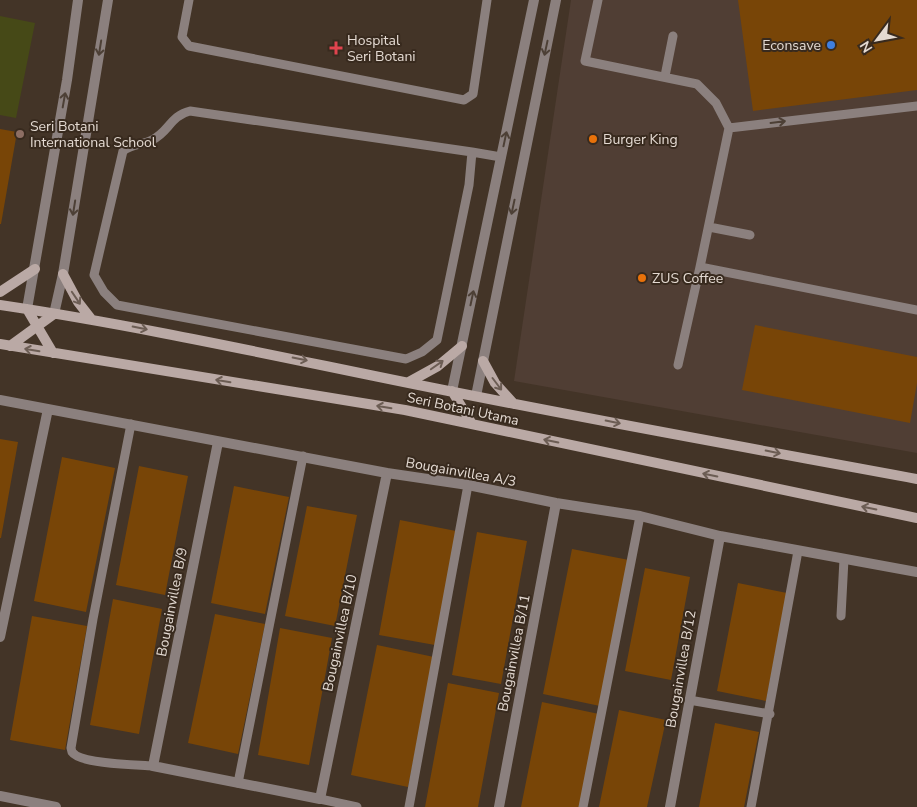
<svg xmlns="http://www.w3.org/2000/svg" width="917" height="807" viewBox="0 0 917 807" font-family="'Nunito Sans',sans-serif">
	<rect width="100%" height="100%" fill="#433427"/>
	<path fill="#503e34" d="M571,0H917V453L514,381Z"/>
	<path fill="#464917" d="M0,16L35,23L16,118L0,115Z"/>
	<path fill="#784507" d="M738,0H917V90L753,111Z
		M0,129L17,132L1,224H0Z
		M755,325L917,357V383L910,423L742,390Z
		M0,439L18,442L1,538H0Z
		M62,457L115,468L86,612L34,601Z
		M139,466L188,476L165,595L116,585Z
		M234,486L289,497L265,614L211,603Z
		M307,506L357,515L335,626L285,616Z
		M400,520L456,531L435,645L379,635Z
		M477,532L527,541L501,684L452,675Z
		M572,549L629,560L600,706L543,694Z
		M645,568L690,577L671,680L625,671Z
		M738,583L787,593L766,701L717,691Z
		M113,599L162,609L139,734L90,725Z
		M215,614L265,624L238,754L188,743Z
		M32,616L87,626L65,750L10,740Z
		M280,628L332,638L309,765L258,755Z
		M377,645L434,657L408,787L351,775Z
		M448,683L499,693L478,807H425Z
		M542,702L599,714L581,807H521Z
		M619,710L666,720L647,807H599Z
		M715,723L759,732L744,807H699Z"/>
	<g fill="none" stroke-linecap="round" stroke-linejoin="round">
		<path stroke="#8b807e" stroke-width="9" d="M189,0L182,37L189,46L464,100L473,94L487,0
			M598,0L585,61L697,84L716,103L729,128L700,267L917,310
			M665,76L673,36
			M729,128L917,106
			M472,152L469,185L437,340L422,352L406,359L117,305L104,292L94,275L123,151C132,144 142,145 152,140C169,132 170,116 190,111L472,152L501,157
			M709,227L750,235
			M678,365L700,267
			M131,424L93,619L71,748L72,752C80,764 137,765 153,766
			M841,616L844,559
			M689,700L770,714
			M238,783L303,456
			M320,799L357,807
			M409,807L468,485
			M583,807L640,516
			M751,807L798,551"/>
		<path stroke="#8b807e" stroke-width="10" d="M27,309L67,80L78,0
			M54,314L63,274L108,0
			M452,391L534,0
			M476,396L556,0
			M0,400L387,473L468,485L556,503L640,516L720,536L917,572
			M218,442L153,766L320,799L387,473
			M0,637L48,409
			M0,796L56,807
			M499,807L556,503
			M670,807L720,536"/>
		<path stroke="#baa9a5" stroke-width="10" d="M63,274L78,302L92,320
			M0,292L35,269
			M0,305C161,329 319,366 479,397C625,426 771,452 917,479
			M27,309L53,353
			M0,344L405,410L917,518
			M10,346L54,314
			M483,361L495,383L514,404
			M409,382L438,366L462,346
			M452,391L472,424"/>
	</g>
	<defs><path id="oneway-shaft" d="M-6 0H5M1.5-3L5.5 0L1.5 3" fill="none" stroke-width="1.6" stroke-linecap="round" stroke-linejoin="round" transform="scale(1.25)"/></defs>
	<g stroke="#4d4036">
		<use href="#oneway-shaft" transform="translate(100 48) rotate(99)"/>
		<use href="#oneway-shaft" transform="translate(546 48) rotate(102)"/>
		<use href="#oneway-shaft" transform="translate(64 100) rotate(-80)"/>
		<use href="#oneway-shaft" transform="translate(778 122) rotate(-7)"/>
		<use href="#oneway-shaft" transform="translate(505 139) rotate(-78)"/>
		<use href="#oneway-shaft" transform="translate(513 207) rotate(102)"/>
		<use href="#oneway-shaft" transform="translate(74 208) rotate(99)"/>
		<use href="#oneway-shaft" transform="translate(472 298) rotate(-78)"/>
	</g>
	<g stroke="#6c5d54">
		<use href="#oneway-shaft" transform="translate(76 298) rotate(56)"/>
		<use href="#oneway-shaft" transform="translate(140 328) rotate(11)"/>
		<use href="#oneway-shaft" transform="translate(32 350) rotate(-171)"/>
		<use href="#oneway-shaft" transform="translate(300 359) rotate(11)"/>
		<use href="#oneway-shaft" transform="translate(437 365) rotate(-35)"/>
		<use href="#oneway-shaft" transform="translate(223 381) rotate(-171)"/>
		<use href="#oneway-shaft" transform="translate(497 384) rotate(53)"/>
		<use href="#oneway-shaft" transform="translate(384 407) rotate(-171)"/>
		<use href="#oneway-shaft" transform="translate(613 422) rotate(11)"/>
		<use href="#oneway-shaft" transform="translate(551 441) rotate(-168)"/>
		<use href="#oneway-shaft" transform="translate(773 452) rotate(11)"/>
		<use href="#oneway-shaft" transform="translate(710 475) rotate(-168)"/>
		<use href="#oneway-shaft" transform="translate(869 508) rotate(-168)"/>
	</g>
	<circle fill="#3f7fe0" stroke="#382a1e" stroke-width="2" cx="831" cy="45" r="5"/>
	<path fill="#e0444e" stroke="#382a1e" stroke-width="2" d="M333.5 40.5h5v5h5v5h-5v5h-5v-5h-5v-5h5z"/>
	<circle fill="#8d6e63" stroke="#382a1e" stroke-width="2" cx="20" cy="134" r="5"/>
	<g fill="#e8710a" stroke="#382a1e" stroke-width="2">
		<circle cx="593" cy="139" r="5"/>
		<circle cx="642" cy="278" r="5"/>
	</g>
	<g text-anchor="middle" dominant-baseline="central" stroke-width="4" stroke-linejoin="round" paint-order="stroke">
		<g font-size="14" fill="#e4dad2" stroke="#382a1e" text-anchor="start">
			<text x="347" y="40">Hospital<tspan x="347" dy="16">Seri Botani</tspan></text>
			<text x="821" y="45" text-anchor="end">Econsave</text>
			<text x="30" y="126">Seri Botani<tspan x="30" dy="16">International School</tspan></text>
			<text x="603" y="139">Burger King</text>
			<text x="652" y="278">ZUS Coffee</text>
		</g>
		<g font-size="14" fill="#e4dad2" stroke="#382a1e">
			<text transform="translate(463 409) rotate(12)">Seri Botani Utama</text>
			<text transform="translate(461 472) rotate(10)">Bougainvillea A/3</text>
			<text transform="translate(172 602) rotate(-79)">Bougainvillea B/9</text>
			<text transform="translate(340 633) rotate(-78)">Bougainvillea B/10</text>
			<text transform="translate(514 653) rotate(-79)">Bougainvillea B/11</text>
			<text transform="translate(681 669) rotate(-80)">Bougainvillea B/12</text>
		</g>
	</g>
	<g transform="translate(877 40) rotate(238)" stroke="#382a1e" stroke-width="4" paint-order="stroke">
	<path d="M0-4L9 19L0 12L-9 19Z" fill="#e4dad2"/>
	<text y="-8" font-size="14" font-weight="bold" text-anchor="middle" fill="#e4dad2">N</text>
	</g>
</svg>
